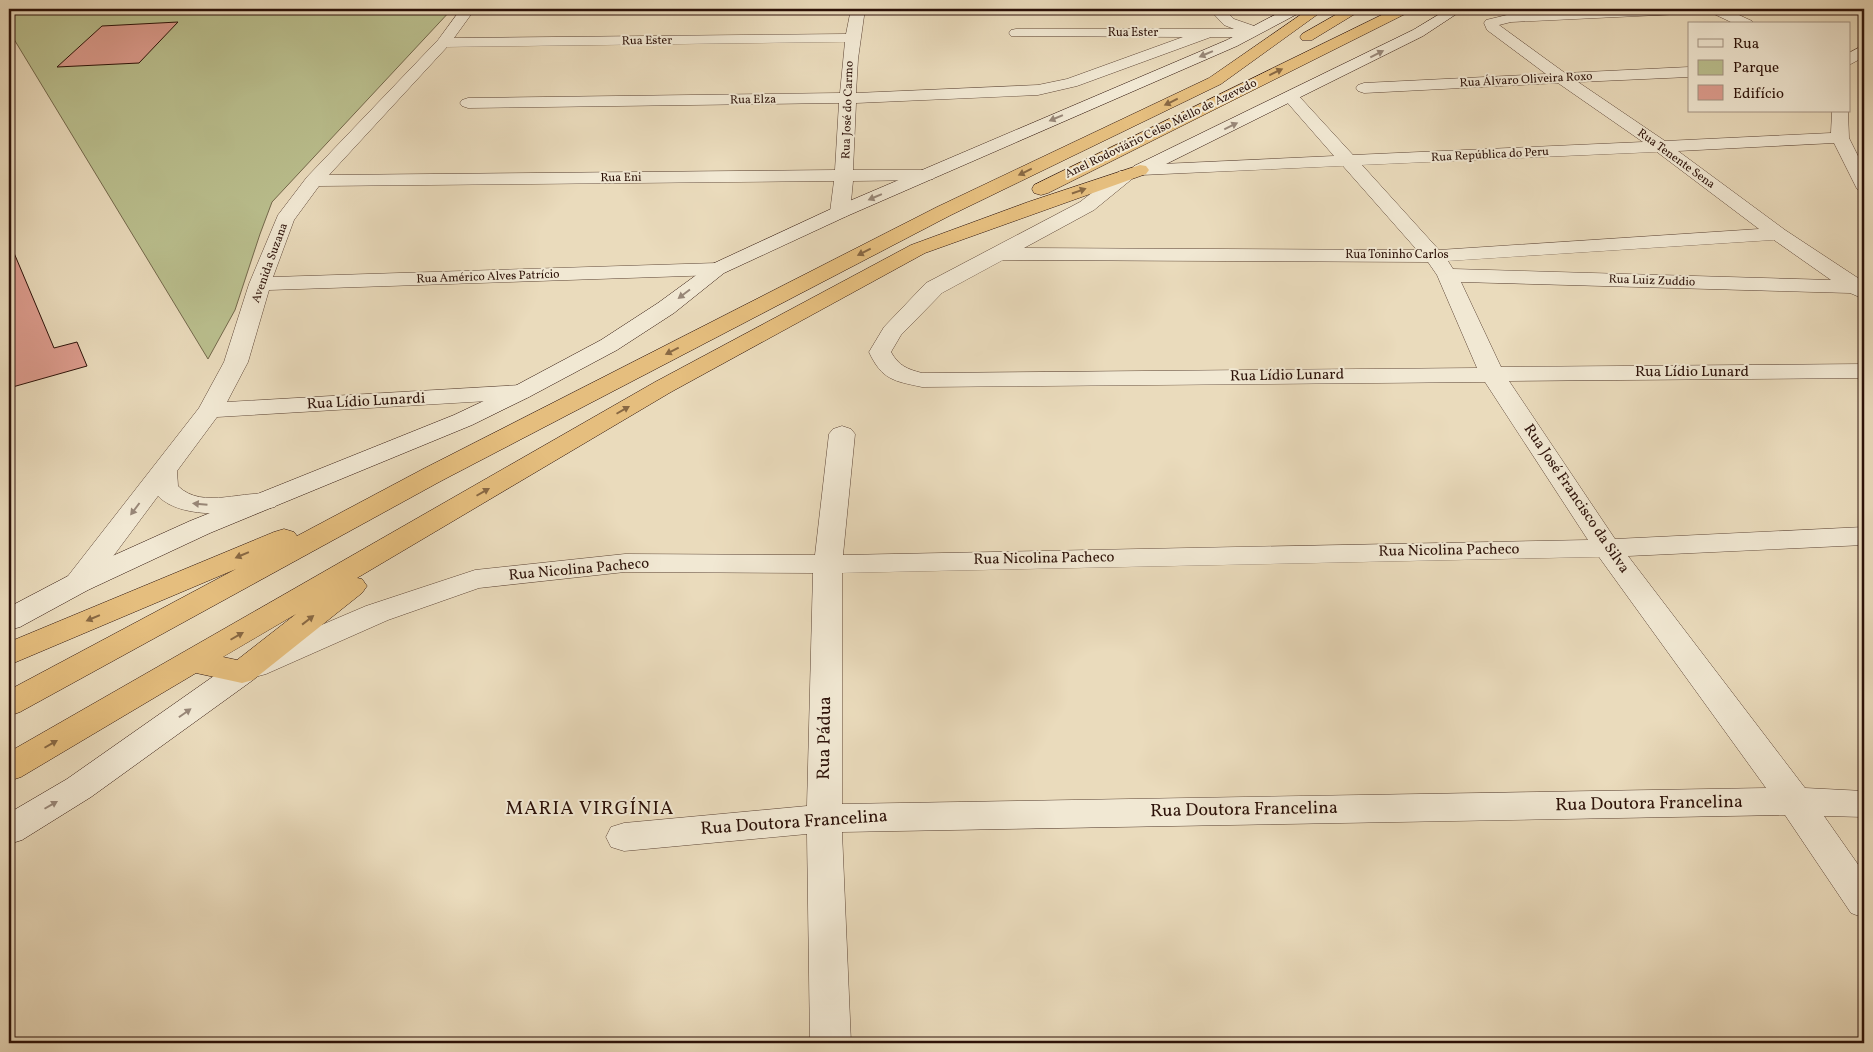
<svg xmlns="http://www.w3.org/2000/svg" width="1873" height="1052" viewBox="0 0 1873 1052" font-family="Vollkorn,serif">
	<rect width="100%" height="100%" fill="#eadbbc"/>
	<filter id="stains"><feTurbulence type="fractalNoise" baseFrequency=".004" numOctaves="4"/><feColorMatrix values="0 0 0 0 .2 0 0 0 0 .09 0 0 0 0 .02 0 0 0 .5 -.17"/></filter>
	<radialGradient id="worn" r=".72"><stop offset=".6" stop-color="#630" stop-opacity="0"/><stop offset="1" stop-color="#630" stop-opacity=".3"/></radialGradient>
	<path fill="#babf8e" stroke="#73684b" d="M14,9H452L272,202L260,234L235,310L208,359L9,31V12Z"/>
	<path fill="#dd9c8e" stroke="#2c1108" d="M178,22L139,63L57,67L102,26Z
		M9,241L54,348L77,342L87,366L9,388Z"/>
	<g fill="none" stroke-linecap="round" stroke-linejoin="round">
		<g stroke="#5c4435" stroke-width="1">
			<path id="street" d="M461,9H475L454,38L846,34L851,9H865L858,59L856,93L1038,85L1067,79L1183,37L1011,36L1009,33L1011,30L1016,29H1234L1224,25L1209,9H1224L1234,19L1257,27L1259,30L1255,36L1250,37H1211L1077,86L1038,95L856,103L853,170H927L933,171L936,175L933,179L927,180L853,181L850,212L847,216L840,218L833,216L830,212L834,181L319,186L294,220L273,277L717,263L724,265L727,269L724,273L717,275L269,290L248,362L227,402L521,385L529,387L533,392L529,397L521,399L217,417L177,471L178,486C203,511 246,488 275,495L279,501L275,507C244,514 182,521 158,496L88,590L78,592L68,590L64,583L68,576L199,408L224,362L249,284L278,215L307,177L438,40ZM845,42L840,93L468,98L462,100L460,103L462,106L468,108L839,103L835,170L329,175L447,47Z
				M1617,9H1726L1752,21L1754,24H1735L1714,14L1701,13L1511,22L1499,25L1565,73L1689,67V77L1578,82L1665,141L1831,133L1832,111H1848L1849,138L1864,168V191L1857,189L1834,143L1678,151L1785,230L1864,282V299L1850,293L1461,282L1501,367L1864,364V378L1509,381L1615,539L1864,527V545L1628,556L1805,788L1864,791V817L1824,816L1864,873V918L1851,913L1785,815L842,832L851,1043H810L807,834L624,851L611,847L606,837L611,827L624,823L807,806L813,573L625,572L479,588L388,620L266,674L255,677L244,674L239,666L244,658L366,606L475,570L625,554L815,555L829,434L833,429L842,426L851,429L855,434L843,555L1588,540L1485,382L922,387C894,381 882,380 869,352L884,327L926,283L1080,202L1120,171H1132L1134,166L1140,165L1334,156L1285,100L1283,97L1285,94H1297L1353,155L1643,142L1558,83L1364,93L1358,91L1356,88L1358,85L1364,83L1546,74L1487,30L1484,23L1486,20L1511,14ZM1657,152L1759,229L1439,250L1362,165ZM1343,166L1417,250L1024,248L1094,210L1132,179L1135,174L1140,175ZM1774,240L1831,280L1453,269L1448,261ZM1003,260L1428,262L1437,275L1477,368L922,373C907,369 899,366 891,352L901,335L942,293ZM1599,557L1766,788L842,804V573Z
				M1864,45V57L1849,65V53Z"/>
		</g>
		<g stroke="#2c1108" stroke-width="1">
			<path id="secondary" d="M1286,9H1303L1301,12L1237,46L847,216L724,273L674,313L617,350L529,397L472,425L210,533L88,590L20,627L9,630V607L68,576L190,521L454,415L513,387L601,340L658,303L710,265L833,208L1227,40Z
				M1448,9H1464L1423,36L1146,174L1140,175L1134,174L1131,170L1134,166L1413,30Z
				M242,661L253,664L258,672L253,680L91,797L22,840L9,844V813L67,779L231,664Z"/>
		</g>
		<g stroke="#2c1108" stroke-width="1">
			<path id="highway" d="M1309,9H1325L1221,84L951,215L441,481L20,712L9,716V690L236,569L9,665V642L274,532L284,529L294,532L297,536L423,469L937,207L1209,78Z
				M1346,9H1363L1312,40H1302L1300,37L1302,34Z
				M1394,9H1411L1409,12L1048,193L1041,195L1034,193L1032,189L1034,185Z
				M1140,165L1146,166L1149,170L1146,174L925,253L671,392L357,578L362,579L367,586L362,593L253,680L242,683L196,673L21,777L9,781V752L655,382L911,245L1028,202ZM296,614L237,660L223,657Z"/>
		</g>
		<use href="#street" fill="#f1e8d3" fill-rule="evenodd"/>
		<use href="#secondary" fill="#f1e8d3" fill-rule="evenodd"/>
		<use href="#highway" fill="#e5be7e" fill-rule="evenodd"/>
	</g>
	<defs><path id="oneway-solid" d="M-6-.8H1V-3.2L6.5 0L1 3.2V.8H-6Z" transform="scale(1.25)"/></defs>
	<g fill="#988778">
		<use href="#oneway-solid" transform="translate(1206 54) rotate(157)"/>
		<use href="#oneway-solid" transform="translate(1377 54) rotate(-27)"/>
		<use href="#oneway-solid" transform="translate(1056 118) rotate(157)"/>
		<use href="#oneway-solid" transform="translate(1231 126) rotate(-26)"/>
		<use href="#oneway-solid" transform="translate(875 197) rotate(157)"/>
		<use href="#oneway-solid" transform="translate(684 294) rotate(143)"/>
		<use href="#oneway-solid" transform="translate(200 504) rotate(-175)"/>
		<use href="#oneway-solid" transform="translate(135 509) rotate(127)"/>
		<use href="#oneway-solid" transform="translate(185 713) rotate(-35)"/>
		<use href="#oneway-solid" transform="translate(51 805) rotate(-30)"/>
	</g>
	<g fill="#886843">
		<use href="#oneway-solid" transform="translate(1276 72) rotate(-26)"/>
		<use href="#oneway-solid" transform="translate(1171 102) rotate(154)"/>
		<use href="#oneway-solid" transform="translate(1025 172) rotate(154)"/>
		<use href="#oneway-solid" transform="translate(1079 191) rotate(-19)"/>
		<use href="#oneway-solid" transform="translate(864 252) rotate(153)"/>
		<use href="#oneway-solid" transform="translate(672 351) rotate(153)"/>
		<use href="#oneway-solid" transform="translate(623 410) rotate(-30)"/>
		<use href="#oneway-solid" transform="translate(483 492) rotate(-30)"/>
		<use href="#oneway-solid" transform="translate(242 555) rotate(157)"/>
		<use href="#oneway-solid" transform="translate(93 618) rotate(157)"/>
		<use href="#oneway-solid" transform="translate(308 620) rotate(-38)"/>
		<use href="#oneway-solid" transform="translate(237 636) rotate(-30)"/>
		<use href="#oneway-solid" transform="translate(51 744) rotate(-30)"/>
	</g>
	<g text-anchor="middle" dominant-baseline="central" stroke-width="4" stroke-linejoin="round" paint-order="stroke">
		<g font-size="12" fill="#2c1108" stroke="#f1e8d3">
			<text x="1133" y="33">Rua Ester</text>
			<text transform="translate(647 41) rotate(-1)">Rua Ester</text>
			<text transform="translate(1526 80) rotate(-3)">Rua Álvaro Oliveira Roxo</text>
			<text transform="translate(753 100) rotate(-1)">Rua Elza</text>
			<text transform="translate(848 110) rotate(-88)">Rua José do Carmo</text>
			<text transform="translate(1161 129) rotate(-26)">Anel Rodoviário Celso Mello de Azevedo</text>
			<text transform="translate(1490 155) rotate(-3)">Rua República do Peru</text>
			<text transform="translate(1676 159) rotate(36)">Rua Tenente Sena</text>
			<text transform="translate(621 178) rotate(-1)">Rua Eni</text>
			<text x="1397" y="255">Rua Toninho Carlos</text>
			<text transform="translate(270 263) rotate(-70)">Avenida Suzana</text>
			<text transform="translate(488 277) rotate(-2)">Rua Américo Alves Patrício</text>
			<text transform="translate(1652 281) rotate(2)">Rua Luiz Zuddio</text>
		</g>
		<g font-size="15" fill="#2c1108" stroke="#f1e8d3">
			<text x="1692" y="372">Rua Lídio Lunard</text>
			<text transform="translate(1287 376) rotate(-1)">Rua Lídio Lunard</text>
			<text transform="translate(366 402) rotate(-3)">Rua Lídio Lunardi</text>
			<text transform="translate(1576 499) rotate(56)">Rua José Francisco da Silva</text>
			<text transform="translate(1449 551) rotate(-1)">Rua Nicolina Pacheco</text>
			<text transform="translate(1044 559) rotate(-1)">Rua Nicolina Pacheco</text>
			<text transform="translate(579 570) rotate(-5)">Rua Nicolina Pacheco</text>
		</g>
		<g font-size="18" fill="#2c1108" stroke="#f1e8d3">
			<text transform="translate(825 738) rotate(-89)">Rua Pádua</text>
			<text transform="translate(1649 804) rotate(-1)">Rua Doutora Francelina</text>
			<text transform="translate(1244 810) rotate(-1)">Rua Doutora Francelina</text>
			<text transform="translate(794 823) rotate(-4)">Rua Doutora Francelina</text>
		</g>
		<g font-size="19" letter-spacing="1" fill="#2c1108" stroke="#f1e8d3">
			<text x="590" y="809">MARIA VIRGÍNIA</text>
		</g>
	</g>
	<rect width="1873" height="1052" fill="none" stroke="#eadbbc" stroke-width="30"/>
	<rect x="10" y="10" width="1853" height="1032" fill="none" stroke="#2c1108" stroke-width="2.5"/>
	<rect x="15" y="15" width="1843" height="1022" fill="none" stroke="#2c1108"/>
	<rect x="1688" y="22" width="162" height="90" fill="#f1e8d3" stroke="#a29282"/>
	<rect x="1698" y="39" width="25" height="8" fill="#f1e8d3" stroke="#a29282"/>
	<text x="1733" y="48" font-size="15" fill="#2c1108">Rua</text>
	<rect x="1698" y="60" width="25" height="15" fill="#babf8e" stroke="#a29282"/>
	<text x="1733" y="72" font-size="15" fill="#2c1108">Parque</text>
	<rect x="1698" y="85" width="25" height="15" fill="#dd9c8e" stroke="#a29282"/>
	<text x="1733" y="98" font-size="15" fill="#2c1108">Edifício</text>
	<rect width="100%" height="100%" filter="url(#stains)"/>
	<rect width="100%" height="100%" fill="url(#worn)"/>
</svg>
